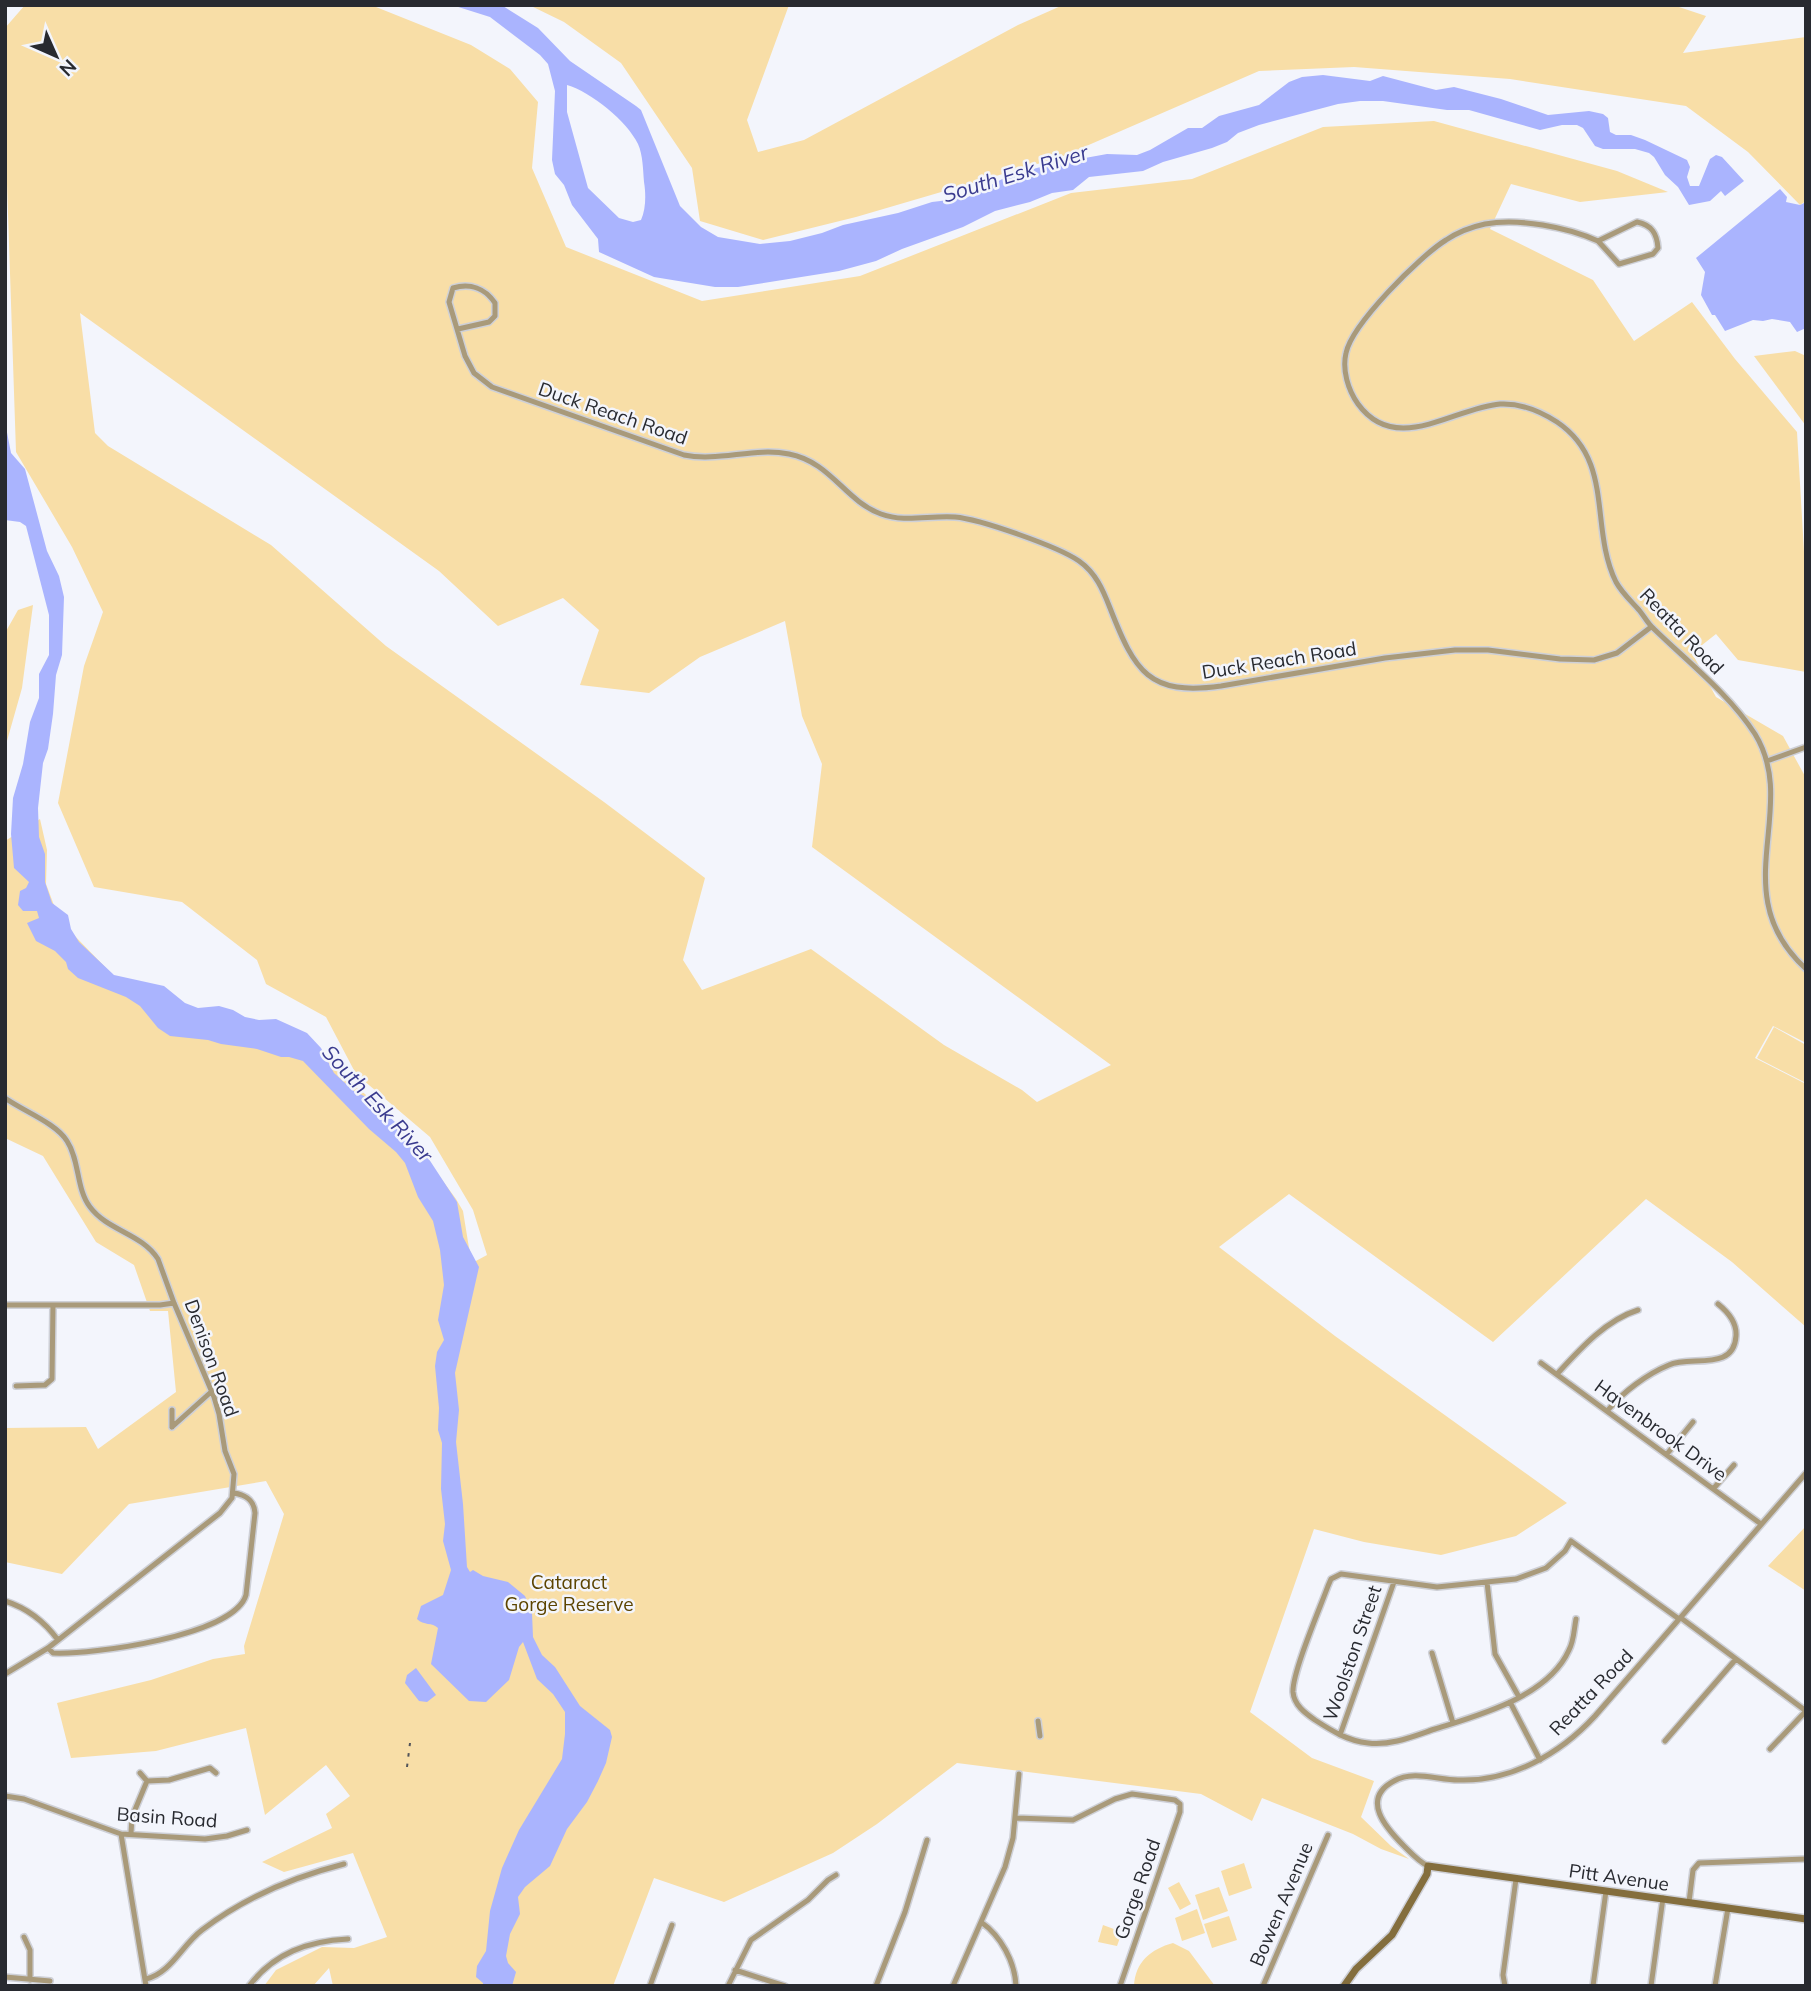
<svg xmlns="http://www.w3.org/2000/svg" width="1811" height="1991" viewBox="0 0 1811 1991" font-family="Mulish,sans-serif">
	<rect width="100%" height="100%" fill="#f3f5fc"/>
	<path fill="#f8dea7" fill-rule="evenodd" d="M25,5H371L471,45L510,69L538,102L532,168L566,247L702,301L860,276L1071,193L1192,179L1323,127L1434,121L1617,171L1668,192L1580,202L1511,184L1490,229L1593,280L1634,341L1692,302L1735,359L1797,432L1806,586V672L1738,660L1716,634L1692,653L1716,697L1783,736L1806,778V1043L1773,1026L1755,1058L1806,1084V1327L1732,1262L1646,1199L1493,1342L1289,1194L1219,1247L1335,1336L1567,1503L1516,1536L1441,1555L1364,1542L1314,1529L1250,1712L1312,1758L1374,1781L1361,1817L1391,1846L1409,1859L1381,1849L1353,1834L1262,1798L1252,1821L1201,1794L957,1763L877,1824L833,1853L724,1902L654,1878L613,1986H333L329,1968L313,1986H264L276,1970L322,1947L354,1948L387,1937L353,1853L284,1872L262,1862L332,1828L326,1814L350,1796L326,1765L265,1815L246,1728L156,1751L71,1758L57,1703L151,1680L213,1659L245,1654L244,1646L284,1514L266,1481L129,1504L62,1574L5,1562V1428L86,1427L98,1449L176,1392L168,1311H150L134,1265L96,1242L43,1156L5,1138V841L40,819L47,850L46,884L55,908L70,931L142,1005L319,1047L339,1073L365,1094L429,1162L456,1199L463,1211L469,1248L474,1262L487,1255L473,1210L430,1137L356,1074L326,1017L266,984L257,960L182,902L94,887L58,803L84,666L103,612L72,547L16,452L5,124V28ZM80,313L439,571L498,626L563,598L599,630L580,685L649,693L700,657L785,621L802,716L822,764L812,847L1111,1065L1037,1102L1022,1090L944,1045L811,949L702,990L683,960L705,878L604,802L386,646L271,545L108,446L95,433Z
		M529,5H789L747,120L758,152L804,140L1018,25L1063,5H1673L1706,16L1683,53L1806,37V201L1800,205L1748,152L1686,106L1510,79L1354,67L1259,71L1061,157L856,217L763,240L700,221L692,168L621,63L564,22Z
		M1795,351L1806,356V426L1754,356Z
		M33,605L22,688L5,748V633L18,610Z
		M1774,1027L1806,1045V1083L1757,1058Z
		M1806,1526V1591L1768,1566Z
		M1244,1863L1252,1888L1229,1896L1221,1871Z
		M1179,1882L1191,1904L1180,1910L1168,1888Z
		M1219,1887L1228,1911L1203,1920L1195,1895Z
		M1197,1909L1205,1933L1182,1941L1175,1918Z
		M1229,1916L1237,1940L1212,1948L1204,1924Z
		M1103,1925L1122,1932L1117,1946L1098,1942Z
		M1173,1943L1189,1951L1215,1986H1134C1135,1962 1151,1949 1173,1943Z"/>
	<path fill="#aab4fe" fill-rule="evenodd" d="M452,5L503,6L538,28L570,61L636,106L641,110L680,206L701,227L718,237L760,244L790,241L822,233L843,225L898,213L932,202L966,198L1010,175L1052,164L1107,154L1137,155L1150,150L1188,128H1202L1219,116L1259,105L1289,82L1302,77L1323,75L1370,81L1383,76L1436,90L1454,87L1501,99L1548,115L1589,111L1603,114L1608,118L1610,132L1616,135H1631L1645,140L1687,160L1690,167L1687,177L1690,186H1699L1710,159L1716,155L1722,157L1744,181L1725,196L1721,191L1710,201L1689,205L1678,187L1665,175L1654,157L1649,153L1635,149H1603L1595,146L1583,128L1577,125H1562L1540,130L1469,110H1447L1383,101H1360L1338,104L1259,125L1238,133L1227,142L1212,148L1163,162L1143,171L1089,177L1073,190L1052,193L1030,202L995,211L963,227L902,249L876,261L839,271L738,287H715L654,277L599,252L598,239L572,205L564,185L555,174L552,160L555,91L548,64L540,55L490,17ZM567,85C591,92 627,121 638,144C643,155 643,170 644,182C646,194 646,209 641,220L633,222L619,218L588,188L567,112Z
		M1780,189L1787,197L1786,202L1800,205L1806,202V328L1797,332L1790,322L1772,319L1763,321L1753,320L1725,331L1715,315H1712L1701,295L1705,272L1696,258Z
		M5,422L11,453L25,469L47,551L59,576L64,597L62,655L56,675L53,714L48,749L43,763L38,808L39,837L45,854V882L52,903L68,915L71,929L79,942L114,975L164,986L185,1003L198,1008L219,1006L233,1010L245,1017L259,1020L276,1019L307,1033L321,1048L334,1073L354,1091L372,1100L421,1147L457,1202L463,1237L479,1267L455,1373L459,1410L456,1442L463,1504L467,1567L470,1572L473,1570L483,1576L508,1582L525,1596L532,1613L533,1637L542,1655L555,1667L580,1706L610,1730L612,1737L606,1763L598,1781L587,1802L567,1829L550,1866L525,1887L518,1897L520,1914L510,1934L506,1956L508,1963L516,1972L512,1986H483V1983L476,1977L477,1966L486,1951L490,1911L502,1868L519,1830L562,1759L565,1734V1712L553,1694L537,1679L523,1642L519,1647L509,1680L486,1702L469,1701L431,1664L438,1628C432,1622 424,1626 417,1619L421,1606L443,1595L451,1570L443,1541L445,1524L441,1489L442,1443L438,1430L439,1408L435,1366L437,1352L444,1340L438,1320L444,1285L440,1250L433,1221L418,1197L405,1163L396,1152L369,1129L303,1061L289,1057H281L257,1049L221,1044L208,1040L170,1036L158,1028L140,1006L126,997L78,978L68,969L66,962L55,951L36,941L27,923L39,918L37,911H23L18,905L20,891L26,888L29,882L14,868L11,834L13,798L23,764L30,722L39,698V674L49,655V615L26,526L20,522L5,520L7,493Z
		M416,1668L436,1695L427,1702L419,1701L405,1683L407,1675Z"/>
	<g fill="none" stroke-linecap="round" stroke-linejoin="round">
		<g stroke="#ced0d7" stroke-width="8">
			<path id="street" d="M1598,241L1619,264L1653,254L1658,248C1657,234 1652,225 1637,222L1598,241C1567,227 1519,218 1485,224C1471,227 1458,232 1446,240C1420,256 1352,324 1346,353C1342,370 1348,390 1358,404C1396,456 1453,408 1500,404C1520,403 1540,411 1557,422C1615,461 1589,527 1616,582C1622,593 1631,601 1639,610C1644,616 1648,624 1654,629C1688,662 1729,694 1755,734C1801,809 1723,893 1806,969
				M458,329L489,322L495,316V303C485,288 470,283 453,288L449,302L465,356L474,373L492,387L684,455C719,462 754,447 789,454C831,462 845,501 881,514C905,523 930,515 955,517C980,519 1059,547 1079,561C1096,573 1103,590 1110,608C1135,672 1149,696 1221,686L1385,658L1455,650H1488L1560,659L1594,660L1617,653L1651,627
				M1767,761L1806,747
				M5,1098C23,1111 56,1123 67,1141C80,1161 76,1189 90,1207C108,1231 141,1233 158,1259L174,1303L214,1397L219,1414L225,1451L234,1474L232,1498L220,1513L48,1648L5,1674
				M5,1305H160L174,1303
				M1541,1363L1761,1524
				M1558,1373C1580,1349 1606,1320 1638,1310
				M16,1386L45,1385L52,1379L53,1305
				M1608,1410C1623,1392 1647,1374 1669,1365C1690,1355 1734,1372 1736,1336C1737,1322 1728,1312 1718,1304
				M172,1427L211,1392
				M172,1427V1410
				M1667,1454L1693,1422
				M1714,1488L1734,1465
				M1487,1582L1495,1654L1519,1697
				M5,1601C27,1608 44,1621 58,1640
				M1681,1618L1806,1711
				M1576,1619C1574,1629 1574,1641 1569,1650C1548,1697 1479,1715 1435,1729C1414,1736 1391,1746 1368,1743C1348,1741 1332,1731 1315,1720C1305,1713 1294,1705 1293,1692C1292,1673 1320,1608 1328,1586L1331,1579L1341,1574L1437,1587L1516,1579L1546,1568L1565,1551L1571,1541L1679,1619
				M48,1648L53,1653C91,1655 234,1636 246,1595L255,1513C254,1500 246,1495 234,1493
				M1432,1653L1453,1723
				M1510,1702L1540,1760
				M1038,1721L1040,1736
				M1340,1735L1394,1582
				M1665,1741L1736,1659
				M1770,1749L1806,1711
				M140,1773L147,1781
				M5,1796L24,1799L121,1834L205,1839L227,1836L247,1830
				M1016,1818L1073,1820L1115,1799L1132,1794L1175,1800L1180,1804V1812L1120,1986
				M131,1833L132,1817L147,1781L169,1780L210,1768L216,1773
				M121,1834L146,1986
				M1428,1866C1419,1862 1411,1853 1404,1846C1386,1828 1360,1799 1394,1781C1413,1770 1438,1780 1458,1780C1511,1782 1560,1754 1595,1716L1806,1473
				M1689,1902L1693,1870L1699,1863L1806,1859
				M981,1922C1001,1936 1015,1962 1016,1986
				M24,1937L30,1950V1980
				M735,1970L785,1986
				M5,1977L50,1981
				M146,1979C171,1973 182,1945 202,1930C244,1898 293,1877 344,1864
				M249,1986C274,1953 308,1941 348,1939
				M650,1986L672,1925
				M728,1986L751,1940L808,1900L828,1880L836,1875
				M876,1986L905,1912L927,1840
				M953,1986L1005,1867L1013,1838L1019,1774
				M1263,1986L1328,1835
				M1505,1986L1503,1975L1516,1879
				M1593,1986L1606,1891
				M1651,1986L1663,1898
				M1715,1986L1728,1908"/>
		</g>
		<g stroke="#ced0d7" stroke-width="10">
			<path id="secondary" d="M1344,1986L1356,1969L1392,1935L1427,1874L1428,1866L1806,1919"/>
		</g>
		<use href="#street" stroke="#a99a7a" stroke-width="5"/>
		<use href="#secondary" stroke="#846e3d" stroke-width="7"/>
		<path stroke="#52545a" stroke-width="2" stroke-dasharray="3.5 7" stroke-linecap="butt" d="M407,1767L410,1743"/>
	</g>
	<g text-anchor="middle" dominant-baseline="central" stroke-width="5" stroke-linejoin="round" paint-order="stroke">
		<g font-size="19" fill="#282a30" stroke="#f3f5fc">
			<text transform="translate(613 413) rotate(19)">Duck Reach Road</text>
			<text transform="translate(1682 631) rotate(46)">Reatta Road</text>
			<text transform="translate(1279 660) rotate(-9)">Duck Reach Road</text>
			<text transform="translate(212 1358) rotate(70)">Denison Road</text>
			<text transform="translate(1661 1430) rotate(36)">Havenbrook Drive</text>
			<text transform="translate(1352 1653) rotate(-71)">Woolston Street</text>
			<text transform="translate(1591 1692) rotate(-46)">Reatta Road</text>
			<text transform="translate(167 1817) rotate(4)">Basin Road</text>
			<text transform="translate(1619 1877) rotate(8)">Pitt Avenue</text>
			<text transform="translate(1137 1889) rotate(-71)">Gorge Road</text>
			<text transform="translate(1281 1904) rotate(-67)">Bowen Avenue</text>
		</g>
		<g font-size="19" fill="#5c4400" stroke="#f3f5fc">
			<text x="569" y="1582">Cataract<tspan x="569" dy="22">Gorge Reserve</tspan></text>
		</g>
		<g font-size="21" font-style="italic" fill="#3a3b8f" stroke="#f3f5fc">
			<text transform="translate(1015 173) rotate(-17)">South Esk River</text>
			<text transform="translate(378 1103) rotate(47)">South Esk River</text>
		</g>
	</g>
	<rect width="1811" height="1991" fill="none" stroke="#282a30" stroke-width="14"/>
	<g transform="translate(56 56) rotate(135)" stroke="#f3f5fc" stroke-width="5" paint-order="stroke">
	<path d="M0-5L12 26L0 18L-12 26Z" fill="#282a30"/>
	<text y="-10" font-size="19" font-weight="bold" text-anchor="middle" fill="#282a30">N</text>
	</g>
</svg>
